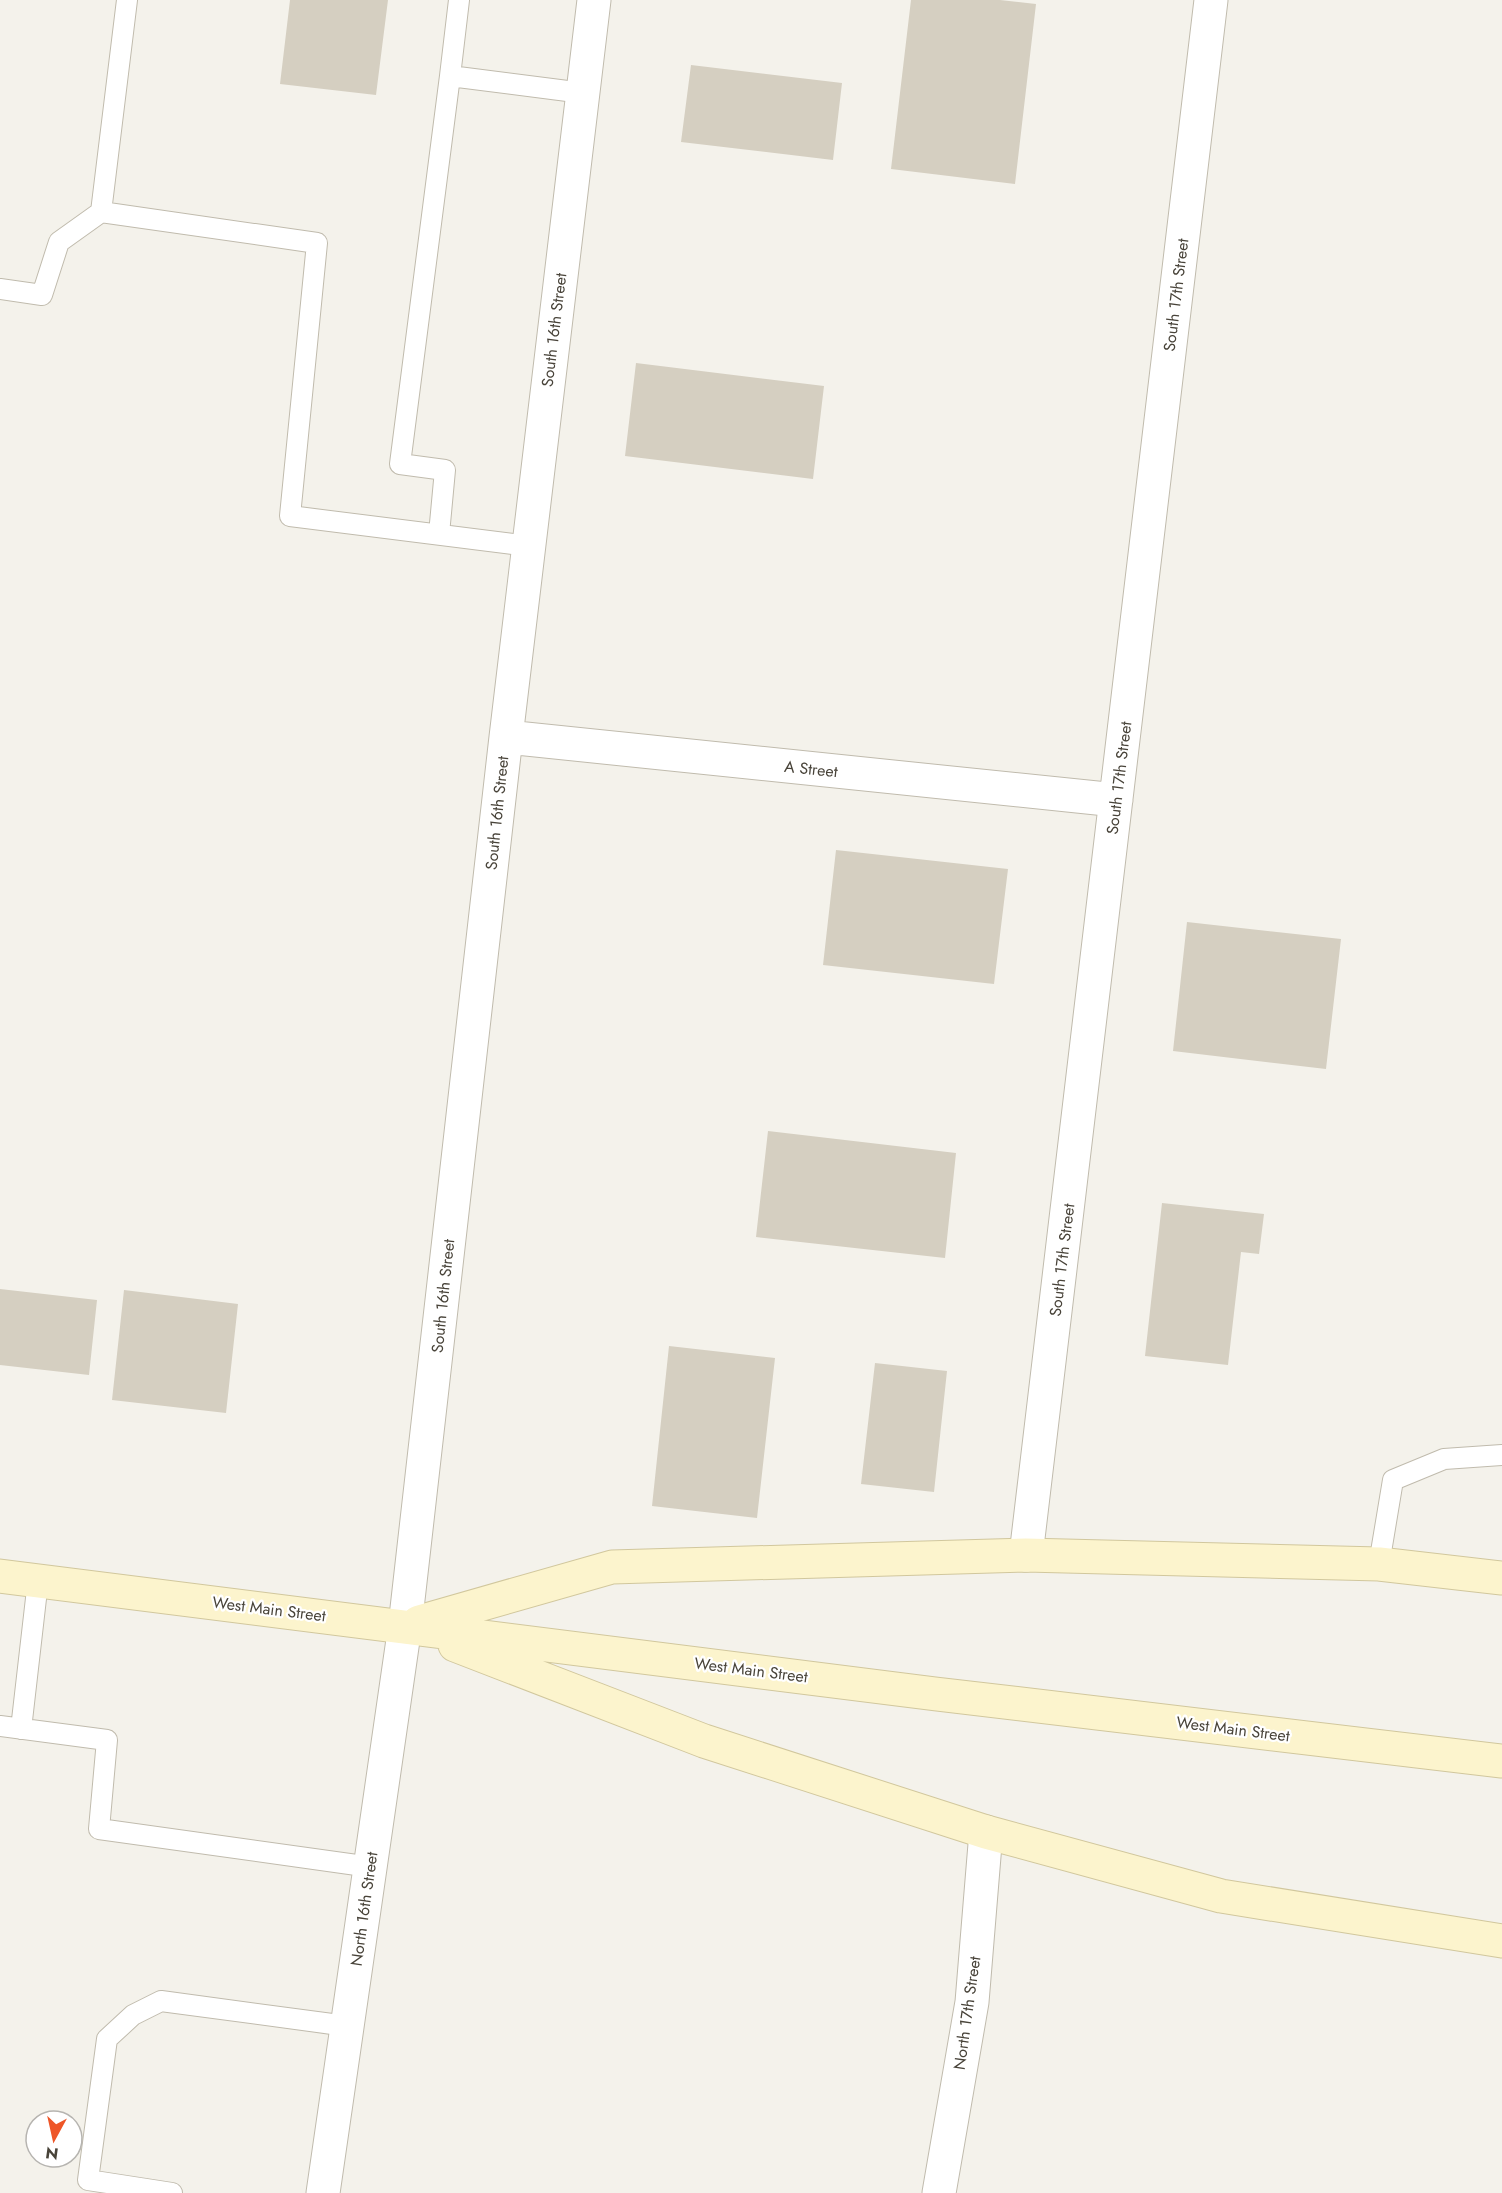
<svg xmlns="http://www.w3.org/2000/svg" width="1502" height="2193" viewBox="0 0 1502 2193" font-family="Jost,sans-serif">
	<rect width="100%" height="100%" fill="#f4f2eb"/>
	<path fill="#d5cfc1" d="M290,0H388L376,95L280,84Z
		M911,0H1000L1036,4L1015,184L891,169Z
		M691,65L842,83L833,160L681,142Z
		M636,363L824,386L813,479L625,456Z
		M836,850L1008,869L994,984L823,965Z
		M1187,922L1341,939L1326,1069L1173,1051Z
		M768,1131L956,1153L945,1258L756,1237Z
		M1162,1203L1264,1214L1259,1254L1241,1252L1228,1365L1145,1356Z
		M0,1289L97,1300L89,1375L0,1365Z
		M124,1290L238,1304L226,1413L112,1400Z
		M669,1346L775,1358L757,1518L652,1506Z
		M875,1363L947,1371L934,1492L861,1484Z"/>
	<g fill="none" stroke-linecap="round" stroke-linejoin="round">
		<g stroke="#c0bbad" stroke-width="22">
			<path id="lane" d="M127,0L101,212L317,243L290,516L529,546
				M450,76L459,0
				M0,289L42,295L59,242L101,212
				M439,534L445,470L400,464L450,76L583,93
				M1379,1564L1393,1480L1444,1459L1502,1455
				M0,1726L107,1740L99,1829L371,1867
				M21,1729L38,1581
				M172,2193L88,2180L107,2039L133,2015L161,2001L347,2026"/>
		</g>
		<g stroke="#c0bbad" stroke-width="35">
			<path id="street" d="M506,737L1116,800
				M1026,1555L1211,0
				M323,2193L405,1626L506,737L594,0
				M939,2193L972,2002L986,1832"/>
		</g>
		<g stroke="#d1c79d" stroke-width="35">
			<path id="secondary" d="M0,1576L936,1694L1502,1761
				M419,1622L612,1567L1026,1555L1379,1564L1502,1578
				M455,1645L704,1741L986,1832L1221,1896L1502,1941"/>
		</g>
		<use href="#lane" stroke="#fff" stroke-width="20"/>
		<use href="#street" stroke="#fff" stroke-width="33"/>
		<use href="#secondary" stroke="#fcf4cd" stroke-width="33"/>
	</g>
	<g text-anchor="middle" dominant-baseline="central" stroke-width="4.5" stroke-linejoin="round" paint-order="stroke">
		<g font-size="16" fill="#484339" stroke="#fff">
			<text transform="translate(1176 295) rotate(-83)">South 17th Street</text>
			<text transform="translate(554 330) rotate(-83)">South 16th Street</text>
			<text transform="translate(811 769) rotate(6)">A Street</text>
			<text transform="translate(1119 778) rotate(-83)">South 17th Street</text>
			<text transform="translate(497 813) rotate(-84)">South 16th Street</text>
			<text transform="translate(1062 1260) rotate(-83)">South 17th Street</text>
			<text transform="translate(443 1296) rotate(-84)">South 16th Street</text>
			<text transform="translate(269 1609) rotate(7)">West Main Street</text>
			<text transform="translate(751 1670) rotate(7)">West Main Street</text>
			<text transform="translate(1233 1729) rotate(7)">West Main Street</text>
			<text transform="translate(364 1909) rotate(-82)">North 16th Street</text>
			<text transform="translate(967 2013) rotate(-82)">North 17th Street</text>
		</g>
	</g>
	<g transform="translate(54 2139) rotate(188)"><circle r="28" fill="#ffffff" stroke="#b6b4b0" stroke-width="1.5"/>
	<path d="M0-4.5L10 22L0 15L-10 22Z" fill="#ee5628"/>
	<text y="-9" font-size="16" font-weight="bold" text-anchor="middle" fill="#484339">N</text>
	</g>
</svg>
